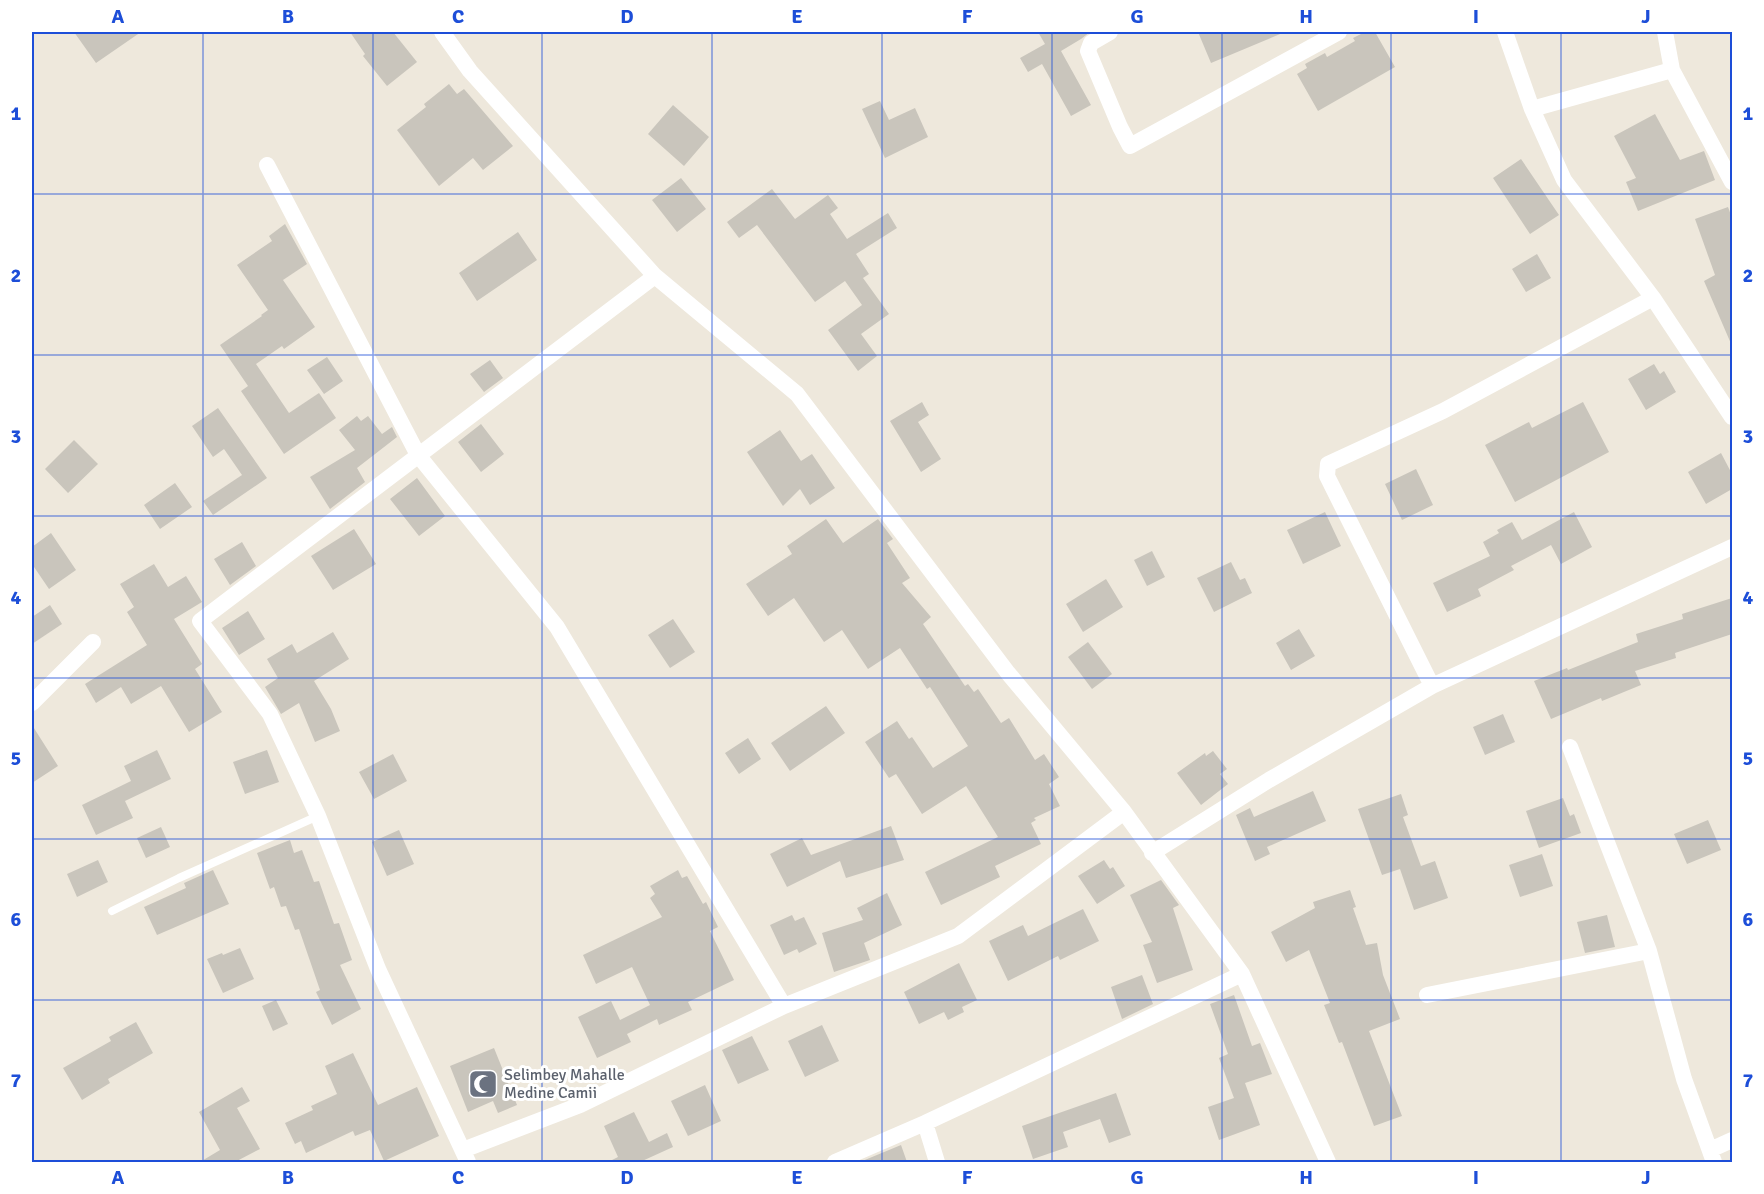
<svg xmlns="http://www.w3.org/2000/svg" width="1764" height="1194" viewBox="0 0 1764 1194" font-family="Signika,sans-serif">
	<rect width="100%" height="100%" fill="#eee8dc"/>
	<path fill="#c9c5bc" d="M74,32H141L96,63Z
		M350,32H393L417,62L387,86L363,56L365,54Z
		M1038,32H1090L1081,39L1061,51L1091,105L1071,116L1042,64L1028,72L1020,58L1045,44Z
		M1198,32H1285L1211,63Z
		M1365,32H1375L1395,67L1318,111L1297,74L1307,68L1305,64L1325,53L1327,57L1355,41L1353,38Z
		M449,84L457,94L464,89L513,146L483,170L473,158L439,186L397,130L426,107L424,104Z
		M880,101L889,120L915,108L928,137L885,158L862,109Z
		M673,105L709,137L684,166L648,134Z
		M1655,114L1680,160L1704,151L1715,180L1638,211L1626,182L1636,178L1614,136Z
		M1521,159L1559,215L1530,234L1493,178Z
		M681,178L706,209L677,232L652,200Z
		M772,189L795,219L828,195L838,208L830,214L847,239L888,213L897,228L856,254L869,274L863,278L889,314L861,334L877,356L858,371L828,330L862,305L845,281L815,302L757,225L739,238L727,222Z
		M1728,207L1732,218V346L1704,281L1715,275L1695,219Z
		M285,224L307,264L283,280L315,327L284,349L282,346L256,364L289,413L319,393L336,418L284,454L241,391L248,386L220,345L262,316L261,315L268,310L237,265L272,241L269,236Z
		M518,232L537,260L477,301L459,273Z
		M1537,254L1551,278L1526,292L1512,269Z
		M327,357L343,381L324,394L307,370Z
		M490,360L503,378L484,392L470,374Z
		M1654,364L1660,374L1664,371L1676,392L1646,410L1628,379Z
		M922,402L929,415L918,422L941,459L921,472L890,421Z
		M1583,402L1609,452L1515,502L1485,445L1529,422L1532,428Z
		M218,408L267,478L213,515L203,501L242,475L224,449L213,457L192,426Z
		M357,416L361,421L368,416L382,434L392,427L397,437L357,468L365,482L330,509L310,477L355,450L339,430Z
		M481,424L504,454L481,472L458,442Z
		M780,430L801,461L812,454L835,488L810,505L800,489L783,506L747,452Z
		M74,440L98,464L68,493L45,469Z
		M1721,453L1732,474V489L1706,504L1688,472Z
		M1416,469L1433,505L1402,520L1385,484Z
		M417,478L445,516L419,536L390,499Z
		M175,483L192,507L160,529L144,505Z
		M1325,512L1341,546L1303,564L1287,530Z
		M1574,512L1592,547L1561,564L1551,545L1511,566L1514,570L1478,589L1481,596L1447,612L1433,583L1490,556L1483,542L1499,533L1497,530L1512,522L1522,540Z
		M826,519L843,543L878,519L893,539L887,543L910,578L902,583L931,617L923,624L965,686L968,684L974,692L978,689L1001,723L1009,718L1035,760L1044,754L1059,777L1049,784L1060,806L1034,818L1036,820L1031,823L1041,844L995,866L1000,877L941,905L925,872L998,837L966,786L922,814L896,774L889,778L865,742L897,721L909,739L912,737L933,768L968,746L930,687L927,689L900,648L868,669L842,630L824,642L794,598L768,616L746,584L792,554L787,546Z
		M354,529L376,564L333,590L311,556Z
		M51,533L76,570L49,589L32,564V547Z
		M242,542L256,566L230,585L214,559Z
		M1152,551L1165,577L1147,586L1134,560Z
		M1231,562L1240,580L1245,578L1252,593L1214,612L1197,578Z
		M154,564L168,587L186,576L202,602L174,619L202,664L195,669L222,712L189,732L161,686L131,704L121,687L96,703L85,684L147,645L127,612L134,607L120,584Z
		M1106,579L1123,607L1083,632L1066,604Z
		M1732,598V634L1675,653L1676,658L1635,671L1641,685L1602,701L1601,698L1551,719L1534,681L1567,668L1568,670L1638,642L1636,634L1683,619L1682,614Z
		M50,605L62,624L32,644V617Z
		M248,611L265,639L239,655L222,628Z
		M673,619L695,652L670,668L648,635Z
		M1299,629L1315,656L1291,670L1276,643Z
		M333,632L349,659L314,681L331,709L340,731L315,742L299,703L281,714L265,687L278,678L267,659L292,644L297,653Z
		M1088,642L1112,674L1092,689L1068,657Z
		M826,706L845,733L790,771L771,743Z
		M1503,714L1515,742L1485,755L1473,727Z
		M32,725L58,766L32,783Z
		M748,738L761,759L739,774L725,753Z
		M157,750L171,779L125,801L133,818L96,835L82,805L131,781L124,766Z
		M267,750L279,782L245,794L233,762Z
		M1213,751L1227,769L1220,774L1228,784L1201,805L1177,773L1205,753L1206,756Z
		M393,754L407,781L374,799L359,772Z
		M1313,791L1326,821L1267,847L1270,854L1255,861L1236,815L1250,808L1254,817Z
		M1401,794L1408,815L1403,817L1421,866L1435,861L1448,898L1414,910L1400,869L1382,875L1358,809Z
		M1563,798L1570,816L1574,814L1581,833L1539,848L1526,811Z
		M1708,820L1721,850L1687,864L1674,834Z
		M891,826L904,860L846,878L840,861L787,887L770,854L802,838L811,855Z
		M161,827L170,847L146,858L137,838Z
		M399,830L414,864L387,876L372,842Z
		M290,840L294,853L302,850L314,882L319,881L334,924L339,923L352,960L340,965L361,1009L332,1025L316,992L320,990L299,929L295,930L286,906L281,907L274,887L270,889L257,853Z
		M1542,854L1553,886L1520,897L1509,865Z
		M98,860L108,882L77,897L67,874Z
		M1104,860L1110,869L1113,867L1125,886L1097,904L1078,876Z
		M213,870L229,904L157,935L144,907L186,888L184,883Z
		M678,870L682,878L687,876L703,904L706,902L718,927L710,931L734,980L688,1002L692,1010L659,1025L657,1019L627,1034L631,1042L597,1058L578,1017L611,1001L620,1020L650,1005L632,967L596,984L583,955L662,917L650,898L655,894L650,886Z
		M1161,880L1179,905L1173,908L1193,970L1157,983L1143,945L1152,942L1130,895Z
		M1350,890L1356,907L1353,908L1366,945L1377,943L1383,975L1400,1019L1369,1031L1402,1116L1374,1126L1342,1042L1339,1043L1324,1005L1330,1003L1309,950L1286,962L1271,932L1315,908L1313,902Z
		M887,893L902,925L864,943L870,960L834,972L822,933L863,920L857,908Z
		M1083,909L1099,941L1060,960L1058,956L1008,981L989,941L1023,925L1028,936Z
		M792,915L795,921L804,917L817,944L799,953L797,949L784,955L770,925Z
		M1607,915L1615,947L1585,953L1577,922Z
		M240,948L254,979L223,993L207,959L222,953L223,955Z
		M959,963L977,1000L962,1007L964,1012L948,1020L944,1012L919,1024L904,992Z
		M1142,975L1153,1004L1122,1019L1111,987Z
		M1234,995L1252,1046L1260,1043L1272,1074L1245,1083L1260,1125L1219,1140L1208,1107L1234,1098L1219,1058L1228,1054L1210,1004Z
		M276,1000L288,1024L273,1031L262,1006Z
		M136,1022L153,1053L108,1079L110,1083L82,1100L63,1068L111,1041L109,1037Z
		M822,1025L839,1061L805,1077L788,1041Z
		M752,1036L769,1070L738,1084L722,1050Z
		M494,1048L517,1105L498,1113L493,1101L468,1112L450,1066Z
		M353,1053L378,1105L417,1087L439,1136L384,1161L370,1130L355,1136L353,1131L306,1153L301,1141L295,1144L285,1123L313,1110L311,1106L337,1094L325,1066Z
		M705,1085L721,1121L688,1136L671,1101Z
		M242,1087L250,1101L237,1108L260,1149L235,1162H200L220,1150L199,1112Z
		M1116,1093L1131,1135L1109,1143L1100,1119L1063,1132L1068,1147L1033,1159L1022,1126Z
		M634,1112L649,1142L667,1133L673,1147L640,1162H613L612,1160L618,1157L604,1126Z
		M901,1145L907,1162H860Z"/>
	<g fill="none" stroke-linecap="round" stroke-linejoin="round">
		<path stroke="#fff" stroke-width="8" d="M112,911L179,878L318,816"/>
		<path stroke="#fff" stroke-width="16" d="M442,32L470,71L655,276L797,394L1008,673L1124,812L1242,974L1328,1162
			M1110,32L1091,43L1088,51L1120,127L1130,146L1339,32
			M1505,32L1532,109L1564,180L1653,298L1732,417
			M1665,32L1672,70L1732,182
			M1532,109L1672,70
			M267,165L418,455L557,627L784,1006
			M1432,686L1327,476L1328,464L1443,411L1653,298
			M32,703L93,642
			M1570,747L1649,951L1684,1079L1714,1162
			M1152,853L1269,780L1432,686L1732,547
			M1427,995L1649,951
			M925,1123L937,1162
			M463,1150L580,1105L784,1006L958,936L1124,812
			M1710,1150L1732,1140
			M468,1162L378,969L318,816L270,714L200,621L655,276
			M835,1162L925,1123L1242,974"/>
	</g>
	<path fill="none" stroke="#1d4ed8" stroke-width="1.5" stroke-opacity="0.55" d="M203,32V1162M373,32V1162M542,32V1162M712,32V1162M882,32V1162M1052,32V1162M1222,32V1162M1391,32V1162M1561,32V1162M32,194H1732M32,355H1732M32,516H1732M32,678H1732M32,839H1732M32,1000H1732"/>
	<defs>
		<g id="mosque-square" transform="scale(1.5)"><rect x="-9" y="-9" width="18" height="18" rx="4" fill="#6b7280" stroke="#fff"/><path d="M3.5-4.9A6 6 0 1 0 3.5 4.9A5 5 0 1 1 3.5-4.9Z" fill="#fff"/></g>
	</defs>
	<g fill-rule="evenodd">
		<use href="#mosque-square" x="483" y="1084"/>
	</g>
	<g text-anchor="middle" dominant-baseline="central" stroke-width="6" stroke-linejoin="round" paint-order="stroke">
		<g font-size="16" fill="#5b616d" stroke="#fff" text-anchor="start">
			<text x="504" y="1075">Selimbey Mahalle<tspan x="504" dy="18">Medine Camii</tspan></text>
		</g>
	</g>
	<rect width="1764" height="1194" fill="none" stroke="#ffffff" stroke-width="66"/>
	<rect x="33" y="33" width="1698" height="1128" fill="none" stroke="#1d4ed8" stroke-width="2"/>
	<g font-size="20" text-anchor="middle" font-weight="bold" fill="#1d4ed8">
		<text x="118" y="23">A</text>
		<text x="288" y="23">B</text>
		<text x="458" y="23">C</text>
		<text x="627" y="23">D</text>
		<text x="797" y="23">E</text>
		<text x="967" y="23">F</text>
		<text x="1137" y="23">G</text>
		<text x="1306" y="23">H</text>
		<text x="1476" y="23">I</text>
		<text x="1646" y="23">J</text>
		<text x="16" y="120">1</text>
		<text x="1748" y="120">1</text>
		<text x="16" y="282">2</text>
		<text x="1748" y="282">2</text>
		<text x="16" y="443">3</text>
		<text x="1748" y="443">3</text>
		<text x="16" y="604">4</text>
		<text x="1748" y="604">4</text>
		<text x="16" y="765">5</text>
		<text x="1748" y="765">5</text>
		<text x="16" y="926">6</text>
		<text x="1748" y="926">6</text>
		<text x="16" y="1087">7</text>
		<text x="1748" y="1087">7</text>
		<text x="118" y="1184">A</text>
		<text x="288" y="1184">B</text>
		<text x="458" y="1184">C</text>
		<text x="627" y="1184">D</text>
		<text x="797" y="1184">E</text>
		<text x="967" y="1184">F</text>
		<text x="1137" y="1184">G</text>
		<text x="1306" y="1184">H</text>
		<text x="1476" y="1184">I</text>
		<text x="1646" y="1184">J</text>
	</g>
</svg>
